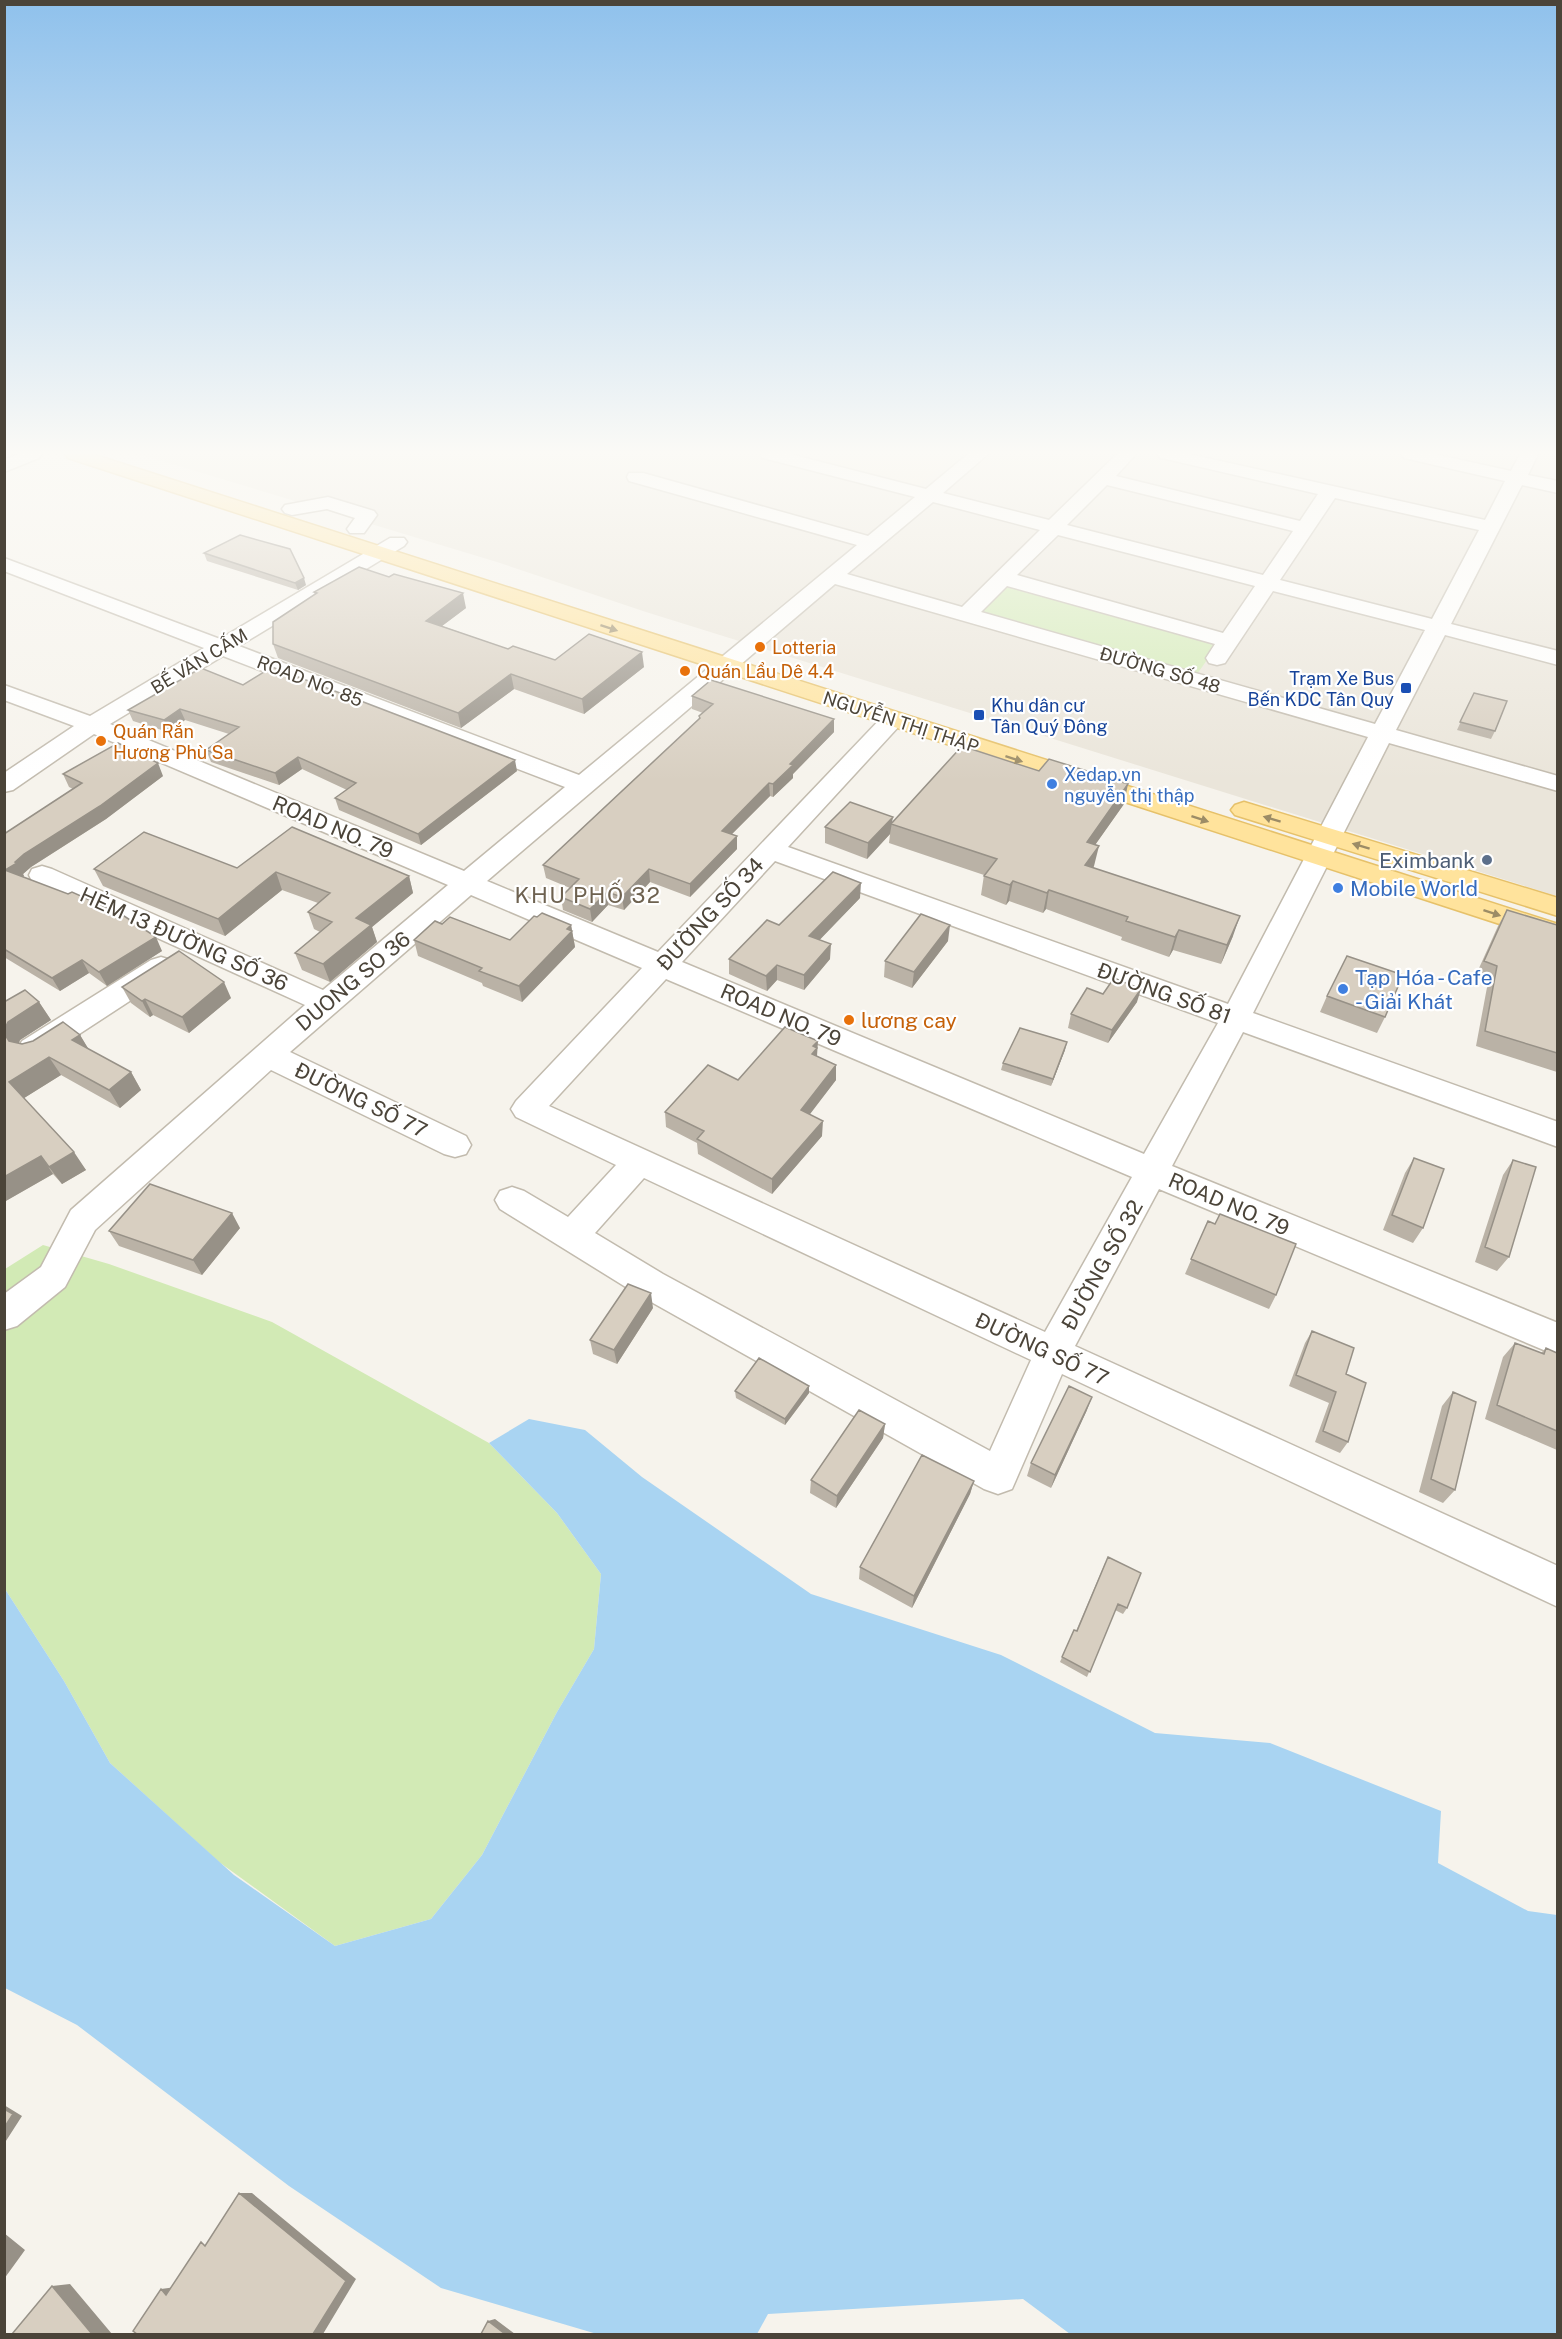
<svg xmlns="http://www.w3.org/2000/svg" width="1562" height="2339" viewBox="0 0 1562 2339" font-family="'Public Sans',sans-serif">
	<rect width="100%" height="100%" fill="#f6f3ec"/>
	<path fill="#eae5da" d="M139,454H1557V896L646,612L497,562Z"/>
	<path fill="#efe8d6" d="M797,454H956L918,486Z"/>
	<path fill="#d2eab5" d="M1001,583L1219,643L1195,677L974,613Z
		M43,1245L109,1264L272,1322L489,1443L557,1513L601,1574L594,1649L557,1712L482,1855L431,1919L335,1946L219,1862L110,1763L64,1681L5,1589V1269Z"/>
	<path fill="#a9d4f2" d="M529,1419L585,1430L642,1477L811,1594L1001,1655L1155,1733L1270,1743L1441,1811L1438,1863L1528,1911L1557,1915V2334H1070L1023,2299L768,2314L757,2334H597L441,2288L289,2186L77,2025L5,1988V1589L64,1681L110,1763L234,1875L335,1946L431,1919L482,1855L557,1712L594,1649L601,1574L557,1513L489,1443Z"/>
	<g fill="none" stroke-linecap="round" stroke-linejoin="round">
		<g stroke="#c2bbae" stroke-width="3">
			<path id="minor" d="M18,454H42L39,458L4,472V460Z
				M760,454H790L926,489L968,454H988L943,493L1049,520L1117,454H1136L1116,476L1300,521L1318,494L1166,459L1160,458L1157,454H1189L1485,520L1505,481L1404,458L1401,454H1434L1511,471L1520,454H1538L1528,475L1558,481V493L1522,485L1451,624L1558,651V665L1445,635L1396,730L1558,776V791L1389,743L1253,1013L1558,1122V1147L1243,1032L1172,1166L1558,1323V1356L1159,1189L1075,1346L1558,1566V1607L1062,1374L1012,1489L998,1494L984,1489L637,1294L500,1209L495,1200L500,1191L512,1187L524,1191L568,1217L616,1165L516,1117L511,1109L516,1101L642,968L471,895L290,1052L466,1136L471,1145L466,1154L455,1157L444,1154L271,1070L95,1230L65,1287L17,1326L4,1330V1294L41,1267L71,1210L305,1005L32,881L29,875L32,869L42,866L52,869L323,990L448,885L94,734L13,790L4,792V773L74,726L4,700V685L90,716L204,648L4,571V558L220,639L390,538H404L407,542L404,546L239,646L579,775L857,545L629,481L627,477L629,473H643L868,536L915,497L763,458ZM1107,485L1293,531L1263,575L1067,525ZM1335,498L1479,530L1432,619L1280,580ZM933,502L1040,530L962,607L847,574ZM1058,535L1255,586L1223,633L1017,575ZM835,584L1368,737L1228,1004L788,847L901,724L905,719L901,714L893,712L885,714L658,952L487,881ZM1007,586L1215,644L1206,658L1209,663L1217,665L1225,663L1273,591L1425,630L1375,724L981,612ZM223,656L565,787L464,871L110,724ZM775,861L1218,1023L1144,1154L682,962ZM666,979L1132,1177L1045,1332L549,1106ZM644,1178L1031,1360L990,1451L663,1274L595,1233Z
				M328,497L374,511L377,515L364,533H350L347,529L355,518L327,509L292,515L285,513L282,509L285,505Z
				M161,957L171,960L175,967L171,974L44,1057L33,1060L22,1057L18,1049L22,1041L151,960Z"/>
		</g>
		<g stroke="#e6c16a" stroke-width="3">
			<path id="major" d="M65,454H92L1558,924V943L68,458Z
				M1244,802L1558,898V916L1235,815L1231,810L1235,805Z"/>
		</g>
		<use href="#minor" fill="#fff" fill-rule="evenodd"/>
		<use href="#major" fill="#ffe39c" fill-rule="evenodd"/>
	</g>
	<path fill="#bab2a6" d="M204,553L306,585L298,590L207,561Z
		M314,592L466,608L442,626L508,649L555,660L644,667L584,714L514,689L461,728L278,658L273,644L315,595Z
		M243,685L517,771L421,845L339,810L335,798L347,790L302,769L279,785L211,762L206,750L229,734L185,720L168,732L133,721L128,710Z
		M1474,693L1495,731L1491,739L1457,730Z
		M692,696L834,732L793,774V778L773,797L770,796L732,834L737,849L690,897L650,882L624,910L608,905L592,922L563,910L561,897L570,888L546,878L543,865L699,719V716L703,713L692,709Z
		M63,774L163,776L106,819L31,867L23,874L24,876L23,877L162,951L107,986L89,973L60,991L4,957V834L73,789L69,787Z
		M1124,804L1095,845L1094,866L1093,868L1233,936L1221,964L1173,950L1169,957L1121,940L1122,937L1046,909L1043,913L1009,901L1006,905L981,895L984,875L889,843L890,834L867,859L825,843V827Z
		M237,868L409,876L413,893L372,927L377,942L330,982L302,970L295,953L320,932L314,929L308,912L318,903L282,890L225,936L103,886L94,869Z
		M860,898L819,940L830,959L804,990L777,980L767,991L729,974V959L779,925Z
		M1507,910L1557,925V1072L1476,1046L1488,982L1475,977L1498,926Z
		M442,924L510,940L571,925L575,947L522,1002L483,986L482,983L418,956L414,940Z
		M948,941L912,988L884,977L885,961Z
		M122,987L231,998L189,1033L153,1015L150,1017L131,1003Z
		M1103,994L1137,1002L1108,1043L1068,1028L1071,1014Z
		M1327,996L1385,1017L1377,1033L1320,1012Z
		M4,1002H39L51,1020L20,1040L19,1043L22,1044L80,1035L88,1049L131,1072L141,1090L120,1108L61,1075L24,1098L86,1170L62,1184L53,1174L4,1202Z
		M1065,1050L1051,1086L1001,1070L1003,1063Z
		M817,1056L836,1065V1080L809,1114L822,1136L772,1194L698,1154L697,1143L666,1127L665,1112L738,1080Z
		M1414,1158L1423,1228L1413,1243L1383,1230L1405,1173Z
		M1513,1160L1509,1257L1497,1271L1475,1262L1503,1175Z
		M1208,1221L1276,1295L1269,1309L1185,1274Z
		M240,1228L202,1275L119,1246L109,1231Z
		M653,1308L617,1364L593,1354L590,1340Z
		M1312,1331L1346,1374L1348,1442L1340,1453L1315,1442L1329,1403L1289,1386L1305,1343Z
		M1515,1343L1541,1353L1546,1348L1557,1353V1450L1485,1419L1503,1357Z
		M735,1391L809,1393L785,1425L736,1398Z
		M1453,1392L1455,1490L1443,1503L1419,1492L1442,1406Z
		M1087,1410L1051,1488L1027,1476L1031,1463Z
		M885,1424L883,1438L836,1508L810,1493L811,1480Z
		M974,1481L970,1494L912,1608L859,1579L860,1567Z
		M1105,1563L1127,1608L1123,1614L1115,1610L1087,1677L1060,1662L1074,1630L1076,1631Z"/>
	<path fill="#979187" d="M304,578L306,585L298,590L295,583Z
		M463,593L466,608L430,635L426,621Z
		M642,652L644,667L584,714L582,699Z
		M511,674L514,689L461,728L458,713Z
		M180,709L185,720L168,732L164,720Z
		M834,719V732L793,774V778L773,797V784L790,764Z
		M298,757L302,769L279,785L275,773Z
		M515,760L517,771L421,845L418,834Z
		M158,763L163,776L106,819L31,867L23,874L24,876L13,883L5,870L24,854Z
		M769,783L770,796L722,844V831Z
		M1128,784L1124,804L1083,862L1087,842Z
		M893,817L890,834L867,859L868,843Z
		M737,836V849L690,897V884Z
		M1099,846L1094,866L1080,885L1085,865Z
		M649,869L650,882L624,910L622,897Z
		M276,872L282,890L225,936L218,919Z
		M409,876L413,893L372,927L377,942L330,982L323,964L356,918Z
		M1013,881L1009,901L1006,905L1010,885Z
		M861,883L860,898L809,951V936Z
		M1049,890L1046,909L1043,913L1047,893Z
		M607,892L608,905L592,922L590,909Z
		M1240,916L1233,936L1221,964L1227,945Z
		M571,925L575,947L522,1002L519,986Z
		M950,925L948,941L912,988L914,972Z
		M1179,930L1173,950L1169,957L1175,937Z
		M156,937L162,951L107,986L99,972Z
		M831,944L830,959L804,990V975Z
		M82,960L89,973L60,991L52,978Z
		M777,965V980L767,991L766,976Z
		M224,982L231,998L189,1033L182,1017Z
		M1141,989L1137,1002L1108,1043L1112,1030Z
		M145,999L153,1015L150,1017L142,1001Z
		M39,1002L51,1020L20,1040L16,1050L21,1059L4,1033V1030L8,1022Z
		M80,1035L91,1053L72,1040Z
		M818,1041L817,1056L812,1070L813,1046Z
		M1067,1042L1065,1050L1051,1086L1053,1079Z
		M49,1057L61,1075L21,1100L9,1082Z
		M836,1065V1080L801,1126V1110Z
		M131,1072L141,1090L120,1108L109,1090Z
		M823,1121L822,1136L772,1194V1179Z
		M74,1152L86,1170L62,1184L49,1167Z
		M41,1156L53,1174L4,1202V1177Z
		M232,1213L240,1228L202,1275L193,1260Z
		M651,1293L653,1308L617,1364L614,1350Z
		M809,1386V1393L785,1425V1419Z
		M1092,1397L1087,1410L1051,1488L1055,1475Z
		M885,1424L883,1438L836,1508L837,1496Z
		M974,1481L970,1494L912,1608L914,1596Z
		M4,2105L22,2116L4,2144Z
		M239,2193H252L356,2279L323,2334H313Z
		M4,2233L25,2250L4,2279Z
		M70,2284L112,2334H92L52,2286Z
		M176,2287L166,2295L161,2289Z
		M495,2319L515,2334H505L488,2321Z"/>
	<path fill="#d8cfc1" stroke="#979187" stroke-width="1.5" d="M240,535L290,549L304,578L295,583L204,553Z
		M359,567L389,577L394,574L463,593L426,621L508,649L513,646L555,660L589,634L642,652L582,699L511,674L458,713L273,644V622L317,593L314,592Z
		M272,667L515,760L418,834L335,798L356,783L298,757L275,773L206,750L239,727L180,709L164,720L128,710L201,668L243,685Z
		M711,680L834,719L790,764L793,765L773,784L769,783L722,831L737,836L690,884L649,869L622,897L607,892L590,909L561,897L579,879L543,865L700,718L699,716L713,704L692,696Z
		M1474,693L1507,701L1495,731L1460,722Z
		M118,743L158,763L100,806L24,854L15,862L17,863L5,870L68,894L72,892L121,914L156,937L99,972L82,960L52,978L4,949V834L82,783L63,774Z
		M962,746L1039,771L1049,759L1128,784L1087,842L1099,846L1085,865L1240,916L1227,945L1179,930L1175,937L1126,921L1128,917L1049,890L1047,893L1013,881L1010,885L984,876L997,859L891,824Z
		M850,802L893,817L868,843L825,827Z
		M292,827L409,876L356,918L371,925L323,964L295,953L332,922L308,912L330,893L276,872L218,919L94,869L144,832L237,868Z
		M833,872L861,883L809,936L831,944L804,975L777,965L766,976L729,959L767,920L779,925Z
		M1507,910L1557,925V1053L1485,1031L1497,966L1484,961Z
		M542,913L571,925L567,929L572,931L519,986L479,971L482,968L414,940L435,921L442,924L450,917L510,940L534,916L537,917Z
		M921,914L950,925L914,972L885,961Z
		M179,951L224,982L182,1017L145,999L142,1001L122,987Z
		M1347,956L1403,975L1385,1017L1327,996Z
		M1114,978L1141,989L1112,1030L1071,1014L1087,988L1103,994Z
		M25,990L39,1002L8,1022L4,1030V1002Z
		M63,1022L80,1035L72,1040L131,1072L109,1090L49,1057L9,1082L74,1152L49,1167L41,1156L4,1177V1033L9,1041L22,1044L33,1041Z
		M785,1027L818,1041L813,1046L817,1048L812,1054L836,1065L801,1110L823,1121L772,1179L697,1139L704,1131L665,1112L708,1065L738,1080Z
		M1020,1028L1067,1042L1053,1079L1003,1063Z
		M1414,1158L1444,1169L1423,1228L1392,1215Z
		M1513,1160L1536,1167L1509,1257L1485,1247Z
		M150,1184L232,1213L193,1260L109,1231Z
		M1220,1214L1296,1244L1276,1295L1191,1259L1208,1221L1215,1224Z
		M628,1284L651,1293L614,1350L590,1340Z
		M1312,1331L1354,1348L1346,1374L1366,1383L1348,1442L1323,1431L1336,1392L1296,1375Z
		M1515,1343L1544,1354L1546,1348L1557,1353V1431L1497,1405Z
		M759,1358L809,1386L785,1419L735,1391Z
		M1069,1386L1092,1397L1055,1475L1031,1463Z
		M1453,1392L1476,1402L1455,1490L1431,1479Z
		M859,1410L885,1424L837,1496L811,1480Z
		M922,1455L974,1481L914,1596L860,1567Z
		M1108,1557L1141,1573L1127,1608L1118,1604L1090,1672L1062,1657L1074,1630L1077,1631Z
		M4,2109L13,2114L4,2128Z
		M239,2193L346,2281L313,2334H137L133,2331L161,2289L166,2295L201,2242L205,2246Z
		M52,2286L92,2334H12Z
		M488,2321L505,2334H481Z"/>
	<defs><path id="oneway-solid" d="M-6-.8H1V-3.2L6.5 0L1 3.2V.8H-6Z" transform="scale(1.5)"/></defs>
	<g fill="#9c8c66">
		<use href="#oneway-solid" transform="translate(609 628) rotate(18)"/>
		<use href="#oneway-solid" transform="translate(1014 759) rotate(18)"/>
		<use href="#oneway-solid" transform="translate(1200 819) rotate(18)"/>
		<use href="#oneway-solid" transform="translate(1272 819) rotate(-163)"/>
		<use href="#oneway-solid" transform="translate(1361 846) rotate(-163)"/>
		<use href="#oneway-solid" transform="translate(1492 913) rotate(18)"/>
	</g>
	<linearGradient id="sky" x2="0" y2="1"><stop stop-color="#8fc1ec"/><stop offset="0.58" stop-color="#fbfaf6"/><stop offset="1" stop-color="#fbfaf6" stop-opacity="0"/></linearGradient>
	<rect width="1562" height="781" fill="url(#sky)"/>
	<g fill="#e8710a" stroke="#fff" stroke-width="2">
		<circle cx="760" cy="647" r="6"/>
		<circle cx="685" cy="671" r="6"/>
		<circle cx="101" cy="741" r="6"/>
		<circle cx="849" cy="1020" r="6"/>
	</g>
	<g fill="#1a4fb4" stroke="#fff" stroke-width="2">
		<rect x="1400" y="682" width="12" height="12" rx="3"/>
		<rect x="973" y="709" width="12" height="12" rx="3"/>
	</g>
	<g fill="#3f7fe0" stroke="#fff" stroke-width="2">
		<circle cx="1052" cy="784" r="6"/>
		<circle cx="1338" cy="888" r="6"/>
		<circle cx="1343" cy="989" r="6"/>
	</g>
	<circle fill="#5c6f8a" stroke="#fff" stroke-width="2" cx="1487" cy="860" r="6"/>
	<g text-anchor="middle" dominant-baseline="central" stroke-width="4.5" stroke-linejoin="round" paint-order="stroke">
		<g font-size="18" fill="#c56008" stroke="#fff" text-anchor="start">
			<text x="772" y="647">Lotteria</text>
			<text x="697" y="671">Quán Lẩu Dê 4.4</text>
			<text x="113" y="731">Quán Rắn<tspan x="113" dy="21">Hương Phù Sa</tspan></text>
		</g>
		<g font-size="18" fill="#4b4439" stroke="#fff">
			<text transform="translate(199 661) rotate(-31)">BẾ VĂN CẤM</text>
			<text transform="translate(1160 670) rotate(16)">ĐƯỜNG SỐ 48</text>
			<text transform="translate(310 681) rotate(21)">ROAD NO. 85</text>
			<text transform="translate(901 722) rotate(18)">NGUYỄN THỊ THẬP</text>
		</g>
		<g font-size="18" fill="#164399" stroke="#fff" text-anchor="end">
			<text x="1394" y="678">Trạm Xe Bus<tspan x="1394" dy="21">Bến KDC Tân Quy</tspan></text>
			<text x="991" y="705" text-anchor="start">Khu dân cư<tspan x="991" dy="21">Tân Quý Đông</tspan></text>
		</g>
		<g font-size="18" fill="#366cbe" stroke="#fff" text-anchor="start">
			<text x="1064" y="774">Xedap.vn<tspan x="1064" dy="21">nguyễn thị thập</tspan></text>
		</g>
		<g font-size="21" fill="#4b4439" stroke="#fff">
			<text transform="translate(333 827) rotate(23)">ROAD NO. 79</text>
			<text transform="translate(710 914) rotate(-47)">ĐƯỜNG SỐ 34</text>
			<text transform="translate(184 939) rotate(24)">HẺM 13 ĐƯỜNG SỐ 36</text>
			<text transform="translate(353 981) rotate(-40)">DUONG SO 36</text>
			<text transform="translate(1164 993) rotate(20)">ĐƯỜNG SỐ 81</text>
			<text transform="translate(781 1015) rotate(23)">ROAD NO. 79</text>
			<text transform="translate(361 1100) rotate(26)">ĐƯỜNG SỐ 77</text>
			<text transform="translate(1229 1204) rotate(23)">ROAD NO. 79</text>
			<text transform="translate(1102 1265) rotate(-61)">ĐƯỜNG SỐ 32</text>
			<text transform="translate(1042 1349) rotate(25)">ĐƯỜNG SỐ 77</text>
		</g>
		<g font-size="21" fill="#4e5e75" stroke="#fff" text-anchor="end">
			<text x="1475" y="860">Eximbank</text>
		</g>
		<g font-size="21" fill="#366cbe" stroke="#fff" text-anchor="start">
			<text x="1350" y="888">Mobile World</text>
			<text x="1355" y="977">Tạp Hóa - Cafe<tspan x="1355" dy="24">- Giải Khát</tspan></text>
		</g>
		<g font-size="21" fill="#c56008" stroke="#fff" text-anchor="start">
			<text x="861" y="1020">lương cay</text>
		</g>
		<g font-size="22" letter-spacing="1.5" fill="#6e6250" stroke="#fff">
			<text x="588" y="895">KHU PHỐ 32</text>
		</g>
	</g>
	<rect width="1562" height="2339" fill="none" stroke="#4b4439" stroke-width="12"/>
</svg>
